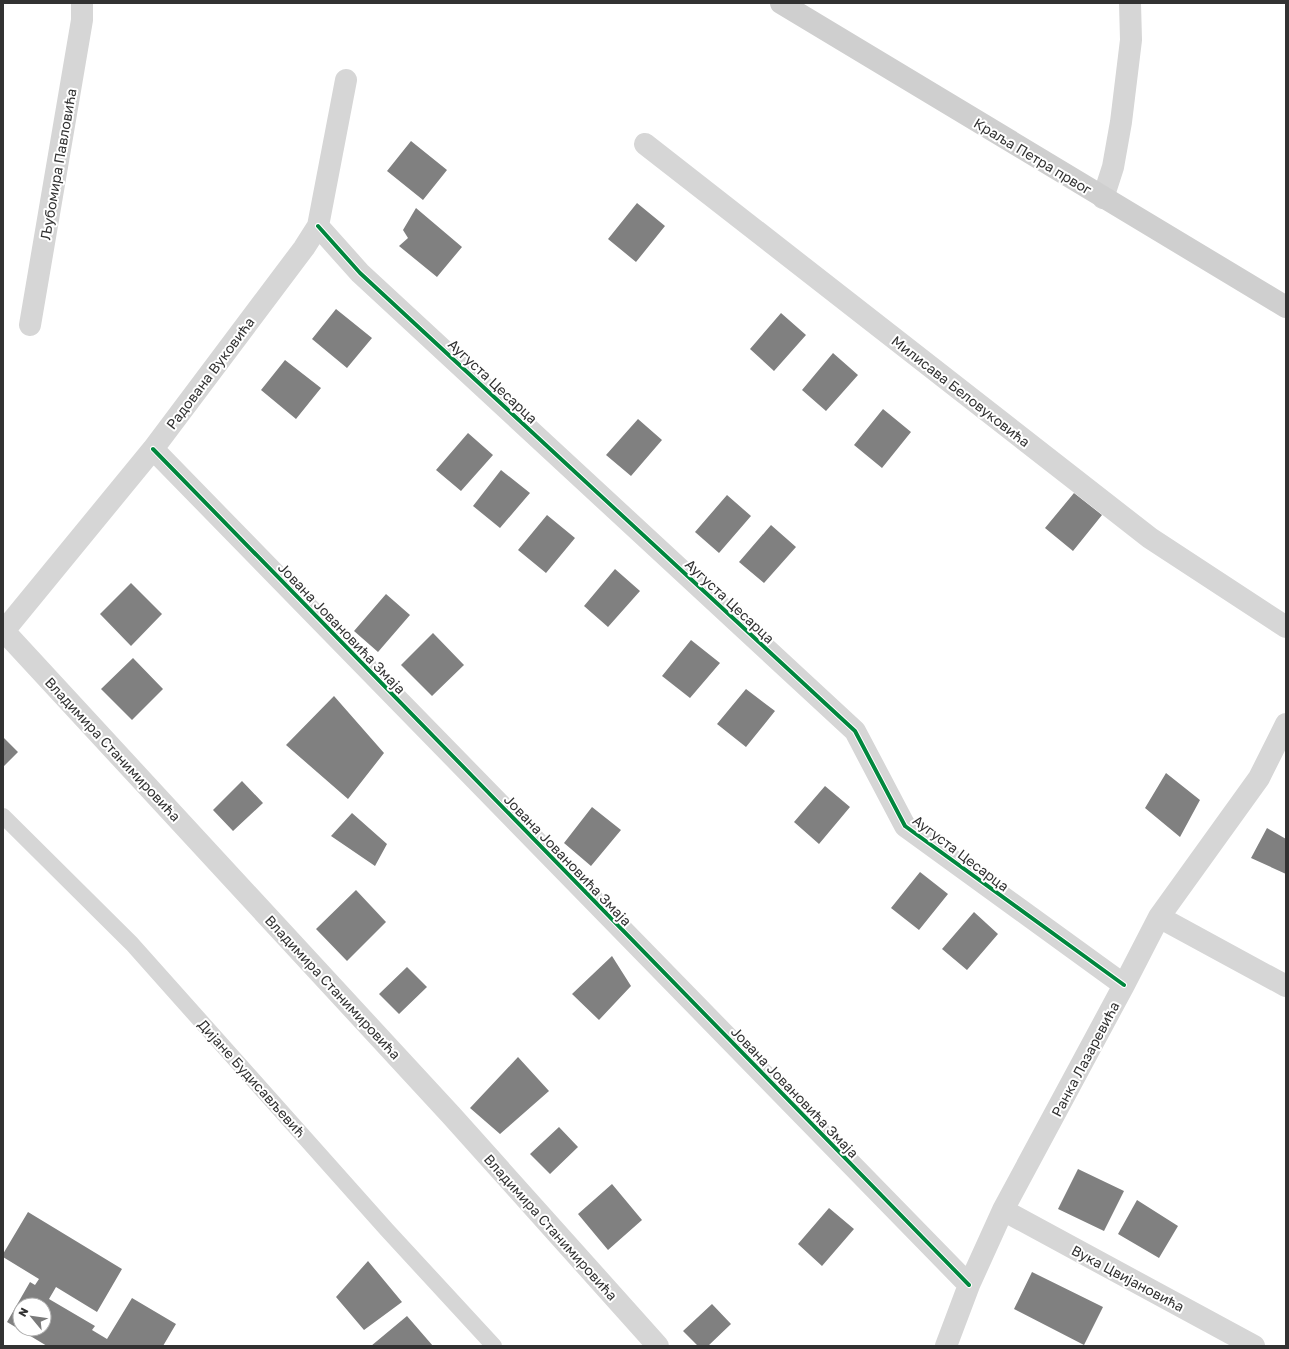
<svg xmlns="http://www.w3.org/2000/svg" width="1289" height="1349" viewBox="0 0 1289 1349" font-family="'Golos Text',sans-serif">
	<rect width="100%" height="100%" fill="#fff"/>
	<path fill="#808080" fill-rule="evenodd" d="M411,141L447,170L423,200L387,171Z
		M637,203L665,226L636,262L608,239Z
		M416,208L462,247L437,277L399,246L408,238L403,230Z
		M336,309L372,338L347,368L312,339Z
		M781,313L806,335L774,371L750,349Z
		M833,353L858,375L826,411L802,390Z
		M285,360L321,388L296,419L261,390Z
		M883,409L911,432L882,468L854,445Z
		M638,419L662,440L631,476L606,455Z
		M468,433L493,455L461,491L436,470Z
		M501,470L530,493L500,528L473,506Z
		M1074,493L1102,515L1073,551L1045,528Z
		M727,495L751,516L719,553L695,532Z
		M547,515L575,538L546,573L518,550Z
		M771,525L796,547L764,583L739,562Z
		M615,569L640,591L608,627L584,606Z
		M131,583L162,614L131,646L100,614Z
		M386,594L410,615L378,652L354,631Z
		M433,633L464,665L432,696L401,665Z
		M691,640L720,663L690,698L662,676Z
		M133,658L163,689L132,720L101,689Z
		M746,689L775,711L746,747L717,724Z
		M334,696L384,753L348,799L286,745Z
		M3,737L18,752L3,767Z
		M1166,773L1200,800L1180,837L1145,808Z
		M242,781L263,803L233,831L213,810Z
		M825,786L850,807L819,844L794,822Z
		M592,807L621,830L591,866L564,843Z
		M352,813L387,844L375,866L331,836Z
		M1267,828L1286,839V874L1251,858Z
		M920,872L948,894L919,930L891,908Z
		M356,890L386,922L347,961L316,929Z
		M974,912L998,934L967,970L942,949Z
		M612,956L631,986L599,1020L572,994Z
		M407,967L427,987L399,1014L379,994Z
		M518,1057L549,1091L500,1134L470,1108Z
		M559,1127L578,1147L550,1174L530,1154Z
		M1078,1169L1124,1191L1104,1231L1058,1209Z
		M612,1184L642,1220L608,1250L578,1214Z
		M1137,1200L1178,1226L1159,1258L1118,1234Z
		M829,1208L854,1229L822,1266L798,1244Z
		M28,1212L122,1269L97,1312L56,1287L49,1299L95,1326L92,1330L107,1339L132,1298L176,1324L163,1346H47L7,1322L30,1282L35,1285L39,1279L3,1257V1254ZM20,1305H44V1329H20Z
		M368,1261L402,1302L364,1330L336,1297Z
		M1032,1272L1103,1307L1084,1345L1014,1309Z
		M712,1304L731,1324L708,1346H698L683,1331Z
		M407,1316L433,1346H371Z"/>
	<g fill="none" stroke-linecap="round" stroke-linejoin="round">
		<path stroke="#d6d6d6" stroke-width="16" d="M3,816L132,944L387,1230L494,1346"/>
		<path stroke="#d6d6d6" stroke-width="22" d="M645,144L1150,538L1286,627
			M1103,198L1113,167L1121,122L1131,40L1130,3
			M318,226L360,273L855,731L905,826L1124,985
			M30,325L82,20V3
			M153,449L969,1285
			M4,631L451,1115L658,1346
			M3,632L153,449L304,248L318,226L346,80
			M1159,917L1286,986
			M1003,1210L1254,1346
			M946,1346L969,1285L1003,1210L1124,985L1159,917L1259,778L1286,724"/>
		<path stroke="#cfcfcf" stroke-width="22" d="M781,3L1286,307"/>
		<g stroke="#fff" stroke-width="6">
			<path id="cycleway" d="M318,226L360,273L855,731L905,826L1124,985
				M153,449L969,1285"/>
		</g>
		<use href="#cycleway" stroke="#00873e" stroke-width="4"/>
	</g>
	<g text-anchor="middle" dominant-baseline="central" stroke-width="4" stroke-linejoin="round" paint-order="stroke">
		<g font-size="14" fill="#323232" stroke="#fff">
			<text transform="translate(1033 156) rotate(31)">Краља Петра првог</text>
			<text transform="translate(58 164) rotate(-80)">Љубомира Павловића</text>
			<text transform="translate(210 373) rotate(-53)">Радована Вуковића</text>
			<text transform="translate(493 381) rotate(43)">Аугуста Цесарца</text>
			<text transform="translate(961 391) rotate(38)">Милисава Беловуковића</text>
			<text transform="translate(730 601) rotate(43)">Аугуста Цесарца</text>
			<text transform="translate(342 628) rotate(46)">Јована Јовановића Змаја</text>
			<text transform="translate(113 749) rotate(47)">Владимира Станимировића</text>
			<text transform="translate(961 853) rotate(37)">Аугуста Цесарца</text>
			<text transform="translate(568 860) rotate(46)">Јована Јовановића Змаја</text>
			<text transform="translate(333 987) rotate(47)">Владимира Станимировића</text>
			<text transform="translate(1085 1059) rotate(-62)">Ранка Лазаревића</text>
			<text transform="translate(252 1078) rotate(48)">Дијане Будисављевић</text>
			<text transform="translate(795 1092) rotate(46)">Јована Јовановића Змаја</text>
			<text transform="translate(551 1227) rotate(48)">Владимира Станимировића</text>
			<text transform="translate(1128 1278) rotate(28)">Вука Цвијановића</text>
		</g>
	</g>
	<rect width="1289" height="1349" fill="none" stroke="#323232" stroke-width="8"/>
	<g transform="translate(32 1317) rotate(299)"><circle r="19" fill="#ffffff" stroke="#adadad"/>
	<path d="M0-3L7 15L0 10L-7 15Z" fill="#7a7a7a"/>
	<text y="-6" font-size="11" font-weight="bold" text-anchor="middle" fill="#323232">N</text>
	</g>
</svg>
